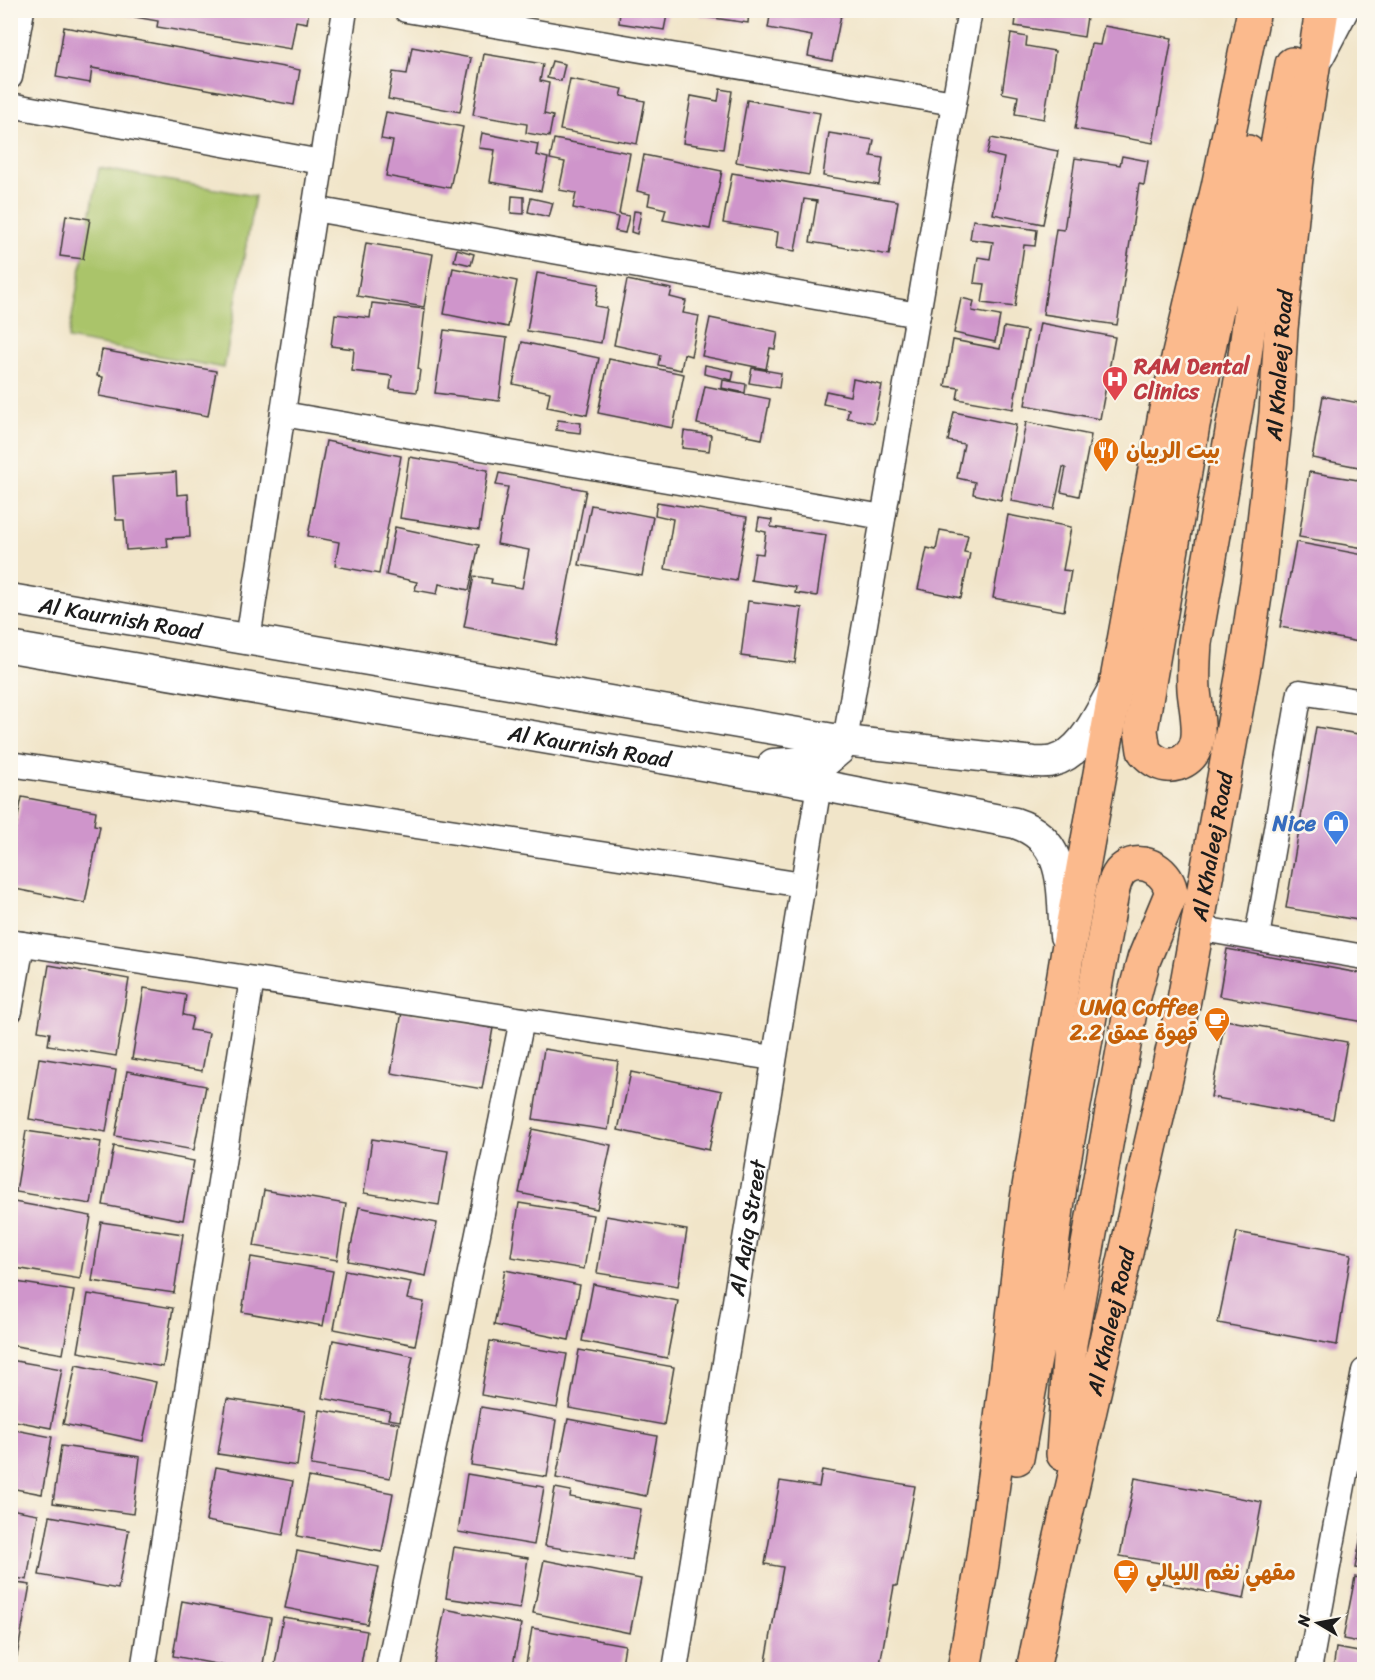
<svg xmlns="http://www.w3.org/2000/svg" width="1375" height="1680" viewBox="0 0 1375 1680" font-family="Sriracha,'Playpen Sans Arabic',sans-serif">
	<rect width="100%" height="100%" fill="#fbf7ec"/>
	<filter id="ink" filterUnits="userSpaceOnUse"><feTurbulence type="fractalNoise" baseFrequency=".0167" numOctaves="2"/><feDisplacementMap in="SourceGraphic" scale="12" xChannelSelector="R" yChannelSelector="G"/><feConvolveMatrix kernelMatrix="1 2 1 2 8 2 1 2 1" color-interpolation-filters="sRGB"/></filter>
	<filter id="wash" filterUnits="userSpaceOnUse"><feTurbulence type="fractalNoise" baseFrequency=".008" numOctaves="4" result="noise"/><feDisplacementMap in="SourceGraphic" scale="24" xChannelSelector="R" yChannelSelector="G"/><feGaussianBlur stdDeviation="1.35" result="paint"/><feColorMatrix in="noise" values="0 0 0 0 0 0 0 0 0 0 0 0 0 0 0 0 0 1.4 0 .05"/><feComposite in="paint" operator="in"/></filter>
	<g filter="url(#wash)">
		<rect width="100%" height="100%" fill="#f1e5c9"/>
		<path fill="#aac46b" stroke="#637044" stroke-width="1.5" d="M99,168L255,196L224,368L68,339Z"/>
		<g id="blocks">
			<path fill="#cf95cb" d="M96,10H309L307,23L296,21L291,49L157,27L158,21Z
				M620,10H668L664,30L619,23Z
				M701,10H749L748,23L700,16Z
				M771,10H842L832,61L808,56L812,36L768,28Z
				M1017,10H1088L1084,37L1015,26Z
				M1104,26L1172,38L1153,143L1075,129L1091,44L1100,45Z
				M64,27L300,70L294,105L92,68L90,83L56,77Z
				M1011,34L1027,37L1026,46L1055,51L1044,119L1015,114L1018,96L1002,93Z
				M412,47L471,58L460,112L388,99L393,72L407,74Z
				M484,54L543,64L540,81L549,83L544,114L553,116L549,137L526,133L527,124L473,115Z
				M552,61L565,64L561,81L547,78Z
				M570,79L623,89L621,96L645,101L637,144L560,130Z
				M720,89L732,91L723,149L683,143L691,96L718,101Z
				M747,100L820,113L809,175L736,162Z
				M386,112L463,127L450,188L386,176L393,141L381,139Z
				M482,133L538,144L536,155L548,158L541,191L490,182L495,150L479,148Z
				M829,133L874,140L871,156L883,158L879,185L823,176Z
				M991,138L1058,151L1043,224L993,214L1004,158L987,154Z
				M554,139L630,153L619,214L629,216L625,233L615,231L618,217L573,208L576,193L559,190L565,162L550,159Z
				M644,155L722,171L710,229L663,220L666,209L648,205L650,194L637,191Z
				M1122,156L1148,161L1144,185L1139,184L1117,325L1043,314L1056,229L1064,230L1075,158L1120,165Z
				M732,173L898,201L889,255L810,242L817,201L804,199L795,251L776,248L778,232L723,223Z
				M512,196L524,197V214L511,213Z
				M531,198L553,203L549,217L528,212Z
				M634,211L641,212L637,234L631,232Z
				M66,215L90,219L83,259L60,256Z
				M973,220L1037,230L1035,246L1024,245L1015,307L982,303L985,284L974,283L978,257L990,259L993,242L970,239Z
				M366,243L433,254L424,307L357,296Z
				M457,249L474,254L471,265L454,261Z
				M453,268L517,281L508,327L444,314Z
				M537,273L599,284L595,306L607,308L601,343L527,331Z
				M627,280L672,289L670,297L686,301L683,313L699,316L691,356L684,354L681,370L658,365L660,355L614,345Z
				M961,298L974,301L972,311L1000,316L995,342L954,333Z
				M372,303L425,309L418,369L420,370L417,392L390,389L392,376L352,371L354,349L331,346L335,314L370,318Z
				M710,318L778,332L775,349L770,348L766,369L702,356Z
				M1040,323L1115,337L1100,419L1025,405Z
				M1004,327L1027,331L1013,409L957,399L959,388L945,386L953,340L1000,349Z
				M444,330L507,338L499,401L435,393Z
				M522,342L599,358L587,415L547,407L550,392L513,384Z
				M102,350L216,371L208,416L99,396L103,377L97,376Z
				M609,359L684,374L673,428L598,413Z
				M705,365L734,371L732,380L704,374Z
				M752,368L781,373L779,388L749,383Z
				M853,379L882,385L874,423L847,418L849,409L823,404L826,391L850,396Z
				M723,380L746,384L745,393L722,388Z
				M705,386L770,399L762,439L747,436L748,434L697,424Z
				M1323,396L1364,404V468L1312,458Z
				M954,412L1016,425L1001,500L973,494L975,482L957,478L964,444L948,441Z
				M558,420L581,423L580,433L556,430Z
				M1026,422L1091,435L1079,496L1061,492L1066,468L1063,467L1054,509L1011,501Z
				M684,431L711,435L709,451L682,448Z
				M326,441L401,456L379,574L335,566L339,542L308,536Z
				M409,457L488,470L479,530L400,518Z
				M176,472L177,495L188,494L190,537L167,538L168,547L126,550L124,520H116L113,476Z
				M1309,472L1364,481V548L1299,537Z
				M499,473L586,490L556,645L464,627L474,576L492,579L491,583L522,588L529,550L497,544L508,487L496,485Z
				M657,502L747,517L736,581L665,569L673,519L655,515Z
				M591,505L653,517L642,576L579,565Z
				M1008,515L1071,527L1063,570L1071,571L1064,611L993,598Z
				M759,518L772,520L771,527L826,535L817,596L795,593L796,587L751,580L755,553L763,554L766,532L757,530Z
				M395,527L479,545L469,590L439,584L437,594L415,590L417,582L386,575Z
				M940,530L968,535L964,552L970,553L961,598L918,589L927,548L936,550Z
				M1296,542L1364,555V643L1280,627Z
				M748,601L802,608L795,663L741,656Z
				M1316,727L1364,735V921L1286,908Z
				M22,797L96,811L94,825L100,826L85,903L10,888V855Z
				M1227,949L1364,974V1022L1219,996Z
				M49,965L129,979L116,1056L48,1045L50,1033L38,1031Z
				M144,988L186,995L183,1015L193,1017L190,1030L209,1033L202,1071L132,1059Z
				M402,1012L493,1028L482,1089L391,1073Z
				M1225,1020L1347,1042L1333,1119L1211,1097Z
				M544,1049L618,1061L608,1130L533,1119Z
				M39,1058L116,1070L106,1132L29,1119Z
				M127,1071L206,1086L194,1150L115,1136Z
				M631,1072L722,1091L709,1150L618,1130Z
				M532,1129L611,1145L597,1209L519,1193Z
				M26,1131L101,1142L91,1204L16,1192Z
				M372,1139L448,1151L439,1205L364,1193Z
				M114,1146L194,1161L183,1220L103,1205Z
				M264,1190L346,1204L337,1260L254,1246Z
				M14,1202L91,1216L80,1279L10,1267V1220Z
				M519,1203L593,1215L584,1269L511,1257Z
				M359,1207L437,1223L426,1276L348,1261Z
				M606,1216L687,1230L678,1286L597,1273Z
				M101,1222L183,1234L174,1293L92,1281Z
				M1237,1232L1351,1254L1337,1345L1218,1323Z
				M251,1257L333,1271L323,1326L242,1312Z
				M345,1270L411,1282L407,1299L424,1302L415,1345L334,1329Z
				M505,1270L580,1285L569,1340L494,1325Z
				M10,1281L74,1291L63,1354L10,1345Z
				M593,1284L678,1301L667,1358L582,1341Z
				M88,1294L173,1308L163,1367L78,1352Z
				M333,1340L413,1356L400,1421L388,1419L390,1411L322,1398Z
				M490,1341L567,1354L557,1408L481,1395Z
				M579,1350L674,1367L664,1425L569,1408Z
				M10,1360L62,1369L51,1428L10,1420Z
				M76,1365L156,1382L143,1441L63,1424Z
				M227,1399L305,1411L297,1466L218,1454Z
				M481,1407L556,1420L547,1477L471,1465Z
				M320,1410L399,1423L390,1478L311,1465Z
				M568,1419L657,1436L646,1496L556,1478Z
				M10,1429L52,1437L42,1494L10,1488Z
				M61,1446L140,1457L133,1514L53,1503Z
				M216,1467L293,1481L283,1535L206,1521Z
				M822,1470L915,1486L897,1586H894L879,1670H782L765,1667L783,1567L765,1564L780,1481L819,1487Z
				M467,1474L544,1487L534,1545L458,1532Z
				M309,1477L393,1493L382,1552L297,1536Z
				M1135,1478L1262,1502L1244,1599L1162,1583L1166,1564L1120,1556Z
				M555,1488L571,1491L570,1497L641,1509L632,1560L545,1546Z
				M10,1509L38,1514L27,1580L10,1577Z
				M50,1516L129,1530L118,1589L39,1575Z
				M1363,1525H1364V1569L1355,1568Z
				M454,1547L528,1558L520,1609L446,1598Z
				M297,1551L379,1567L367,1624L285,1608Z
				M544,1560L641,1579L630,1633L533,1613Z
				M1355,1577L1364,1579V1643L1343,1639Z
				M10,1582L30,1585L17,1656L10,1654Z
				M182,1601L271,1618L262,1670H248L173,1656Z
				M445,1609L521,1624L512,1670L433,1668Z
				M283,1617L367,1631L360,1670H274Z
				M532,1628L625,1645L621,1670H525Z
				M1336,1648L1364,1653V1670H1333Z"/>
		</g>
	</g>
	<g filter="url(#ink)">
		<use href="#blocks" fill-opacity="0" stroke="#3c3a36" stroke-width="1.5"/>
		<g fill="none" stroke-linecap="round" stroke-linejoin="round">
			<g stroke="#3c3a36" stroke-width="27">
				<g id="minor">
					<path d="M406,10L954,103"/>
					<path d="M10,77L22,10"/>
					<path d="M10,105L321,162"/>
					<path d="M314,209L918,315"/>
					<path d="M283,414L883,517"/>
					<path d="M248,639L345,10"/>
					<path d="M845,741L970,10"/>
					<path d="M10,764L803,885"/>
					<path d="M1197,928L1364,957"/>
					<path d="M1257,937L1300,692L1364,702"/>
					<path d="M10,942L774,1058"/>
					<path d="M10,1011L22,944"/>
					<path d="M143,1670L252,979"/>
					<path d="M388,1670L522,1020"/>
					<path id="s1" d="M675,1670L819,785"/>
					<path d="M1309,1670L1364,1371"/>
				</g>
			</g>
			<g stroke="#3c3a36" stroke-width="33">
				<g id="tertiary">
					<path d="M1319,56L1343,10"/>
					<path id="s2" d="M10,599L845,741L1034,762C1040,762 1047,763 1053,761C1084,753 1098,714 1113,690"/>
					<path id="s3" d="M10,647L819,785L1015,823C1068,840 1061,890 1065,936"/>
					<path d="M773,764L826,761L839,750L845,741"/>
				</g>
			</g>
			<g stroke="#3c3a36" stroke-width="36">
				<g id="primary">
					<path d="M1248,152L1234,227L1193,425L1141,730L1144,751C1153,761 1163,768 1177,764C1209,753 1196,715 1194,690C1193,674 1194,658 1195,643L1244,363L1260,239L1292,64"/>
					<path d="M1017,1458L1043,1315L1061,1178L1112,893C1114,884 1117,873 1125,868C1144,855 1170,873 1171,894L1144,959L1130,1012L1070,1344L1063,1454"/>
					<path d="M964,1670L982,1564L995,1469L1027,1199L1067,956L1165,414L1218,187L1254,10"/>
					<path id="s4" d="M1033,1670L1057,1554L1184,1000L1245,661L1258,576L1276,413L1281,329L1296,177L1322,10"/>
				</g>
			</g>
			<use href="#minor" stroke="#fff" stroke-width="24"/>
			<use href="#tertiary" stroke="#fff" stroke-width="30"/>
			<use href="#primary" stroke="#fbba8d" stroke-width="33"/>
		</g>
	</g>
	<defs>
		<g id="hospital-pin" transform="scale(1.35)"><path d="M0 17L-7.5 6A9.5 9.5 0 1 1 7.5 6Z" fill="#e0444e" stroke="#fbf7ec"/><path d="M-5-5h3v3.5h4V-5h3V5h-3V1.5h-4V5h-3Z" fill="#fff"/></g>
		<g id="restaurant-pin" transform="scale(1.35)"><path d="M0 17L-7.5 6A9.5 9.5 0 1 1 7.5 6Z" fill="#e8710a" stroke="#fbf7ec"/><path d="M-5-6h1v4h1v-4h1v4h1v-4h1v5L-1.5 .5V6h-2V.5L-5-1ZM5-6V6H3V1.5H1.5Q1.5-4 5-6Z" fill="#fff"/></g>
		<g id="shop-pin" transform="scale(1.35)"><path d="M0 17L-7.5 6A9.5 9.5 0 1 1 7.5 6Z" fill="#3f7fe0" stroke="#fbf7ec"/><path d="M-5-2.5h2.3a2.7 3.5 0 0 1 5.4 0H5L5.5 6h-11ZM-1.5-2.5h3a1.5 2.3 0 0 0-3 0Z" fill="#fff"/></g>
		<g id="cafe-pin" transform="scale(1.35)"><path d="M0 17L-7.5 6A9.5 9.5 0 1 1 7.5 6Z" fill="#e8710a" stroke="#fbf7ec"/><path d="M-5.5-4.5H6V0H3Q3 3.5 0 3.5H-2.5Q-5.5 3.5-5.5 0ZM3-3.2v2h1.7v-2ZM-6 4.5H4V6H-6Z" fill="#fff"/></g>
	</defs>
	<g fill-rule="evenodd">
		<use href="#hospital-pin" x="1115" y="379"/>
		<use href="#restaurant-pin" x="1106" y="450"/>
		<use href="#shop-pin" x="1336" y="823"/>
		<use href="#cafe-pin" x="1217" y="1020"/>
		<use href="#cafe-pin" x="1126" y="1572"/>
	</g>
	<g text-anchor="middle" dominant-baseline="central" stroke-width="5" stroke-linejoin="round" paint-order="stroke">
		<g font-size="22" fill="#1c1c1c" stroke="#fbf7ec">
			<text stroke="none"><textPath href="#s4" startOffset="1329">Al Khaleej Road</textPath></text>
			<text stroke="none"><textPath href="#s2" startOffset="112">Al Kaurnish Road</textPath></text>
			<text stroke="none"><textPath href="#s3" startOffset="588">Al Kaurnish Road</textPath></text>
			<text stroke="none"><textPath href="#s4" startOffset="843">Al Khaleej Road</textPath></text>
			<text stroke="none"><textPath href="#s1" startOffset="448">Al Aqiq Street</textPath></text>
			<text stroke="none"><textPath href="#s4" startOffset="357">Al Khaleej Road</textPath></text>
		</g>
		<g font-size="22" font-weight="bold" fill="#be3a42" stroke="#fbf7ec" text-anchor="start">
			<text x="1134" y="366">RAM Dental<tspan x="1134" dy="25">Clinics</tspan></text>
		</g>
		<g font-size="22" font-weight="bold" fill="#c56008" stroke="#fbf7ec" text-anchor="start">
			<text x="1126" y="450">بيت الربيان</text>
			<text x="1198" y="1007" text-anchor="end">UMQ Coffee<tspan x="1198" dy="25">2.2 قهوة عمق</tspan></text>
			<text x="1146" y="1572">مقهي نغم الليالي</text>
		</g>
		<g font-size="22" font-weight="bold" fill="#366cbe" stroke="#fbf7ec" text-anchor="end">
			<text x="1316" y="823">Nice</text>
		</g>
	</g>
	<rect width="1375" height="1680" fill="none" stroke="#fbf7ec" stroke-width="36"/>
	<g transform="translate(1318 1623) rotate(280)" stroke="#fbf7ec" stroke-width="4.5" paint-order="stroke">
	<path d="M0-4.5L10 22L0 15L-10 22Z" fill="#1c1c1c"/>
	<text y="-9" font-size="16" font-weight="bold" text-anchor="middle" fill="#1c1c1c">N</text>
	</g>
</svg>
